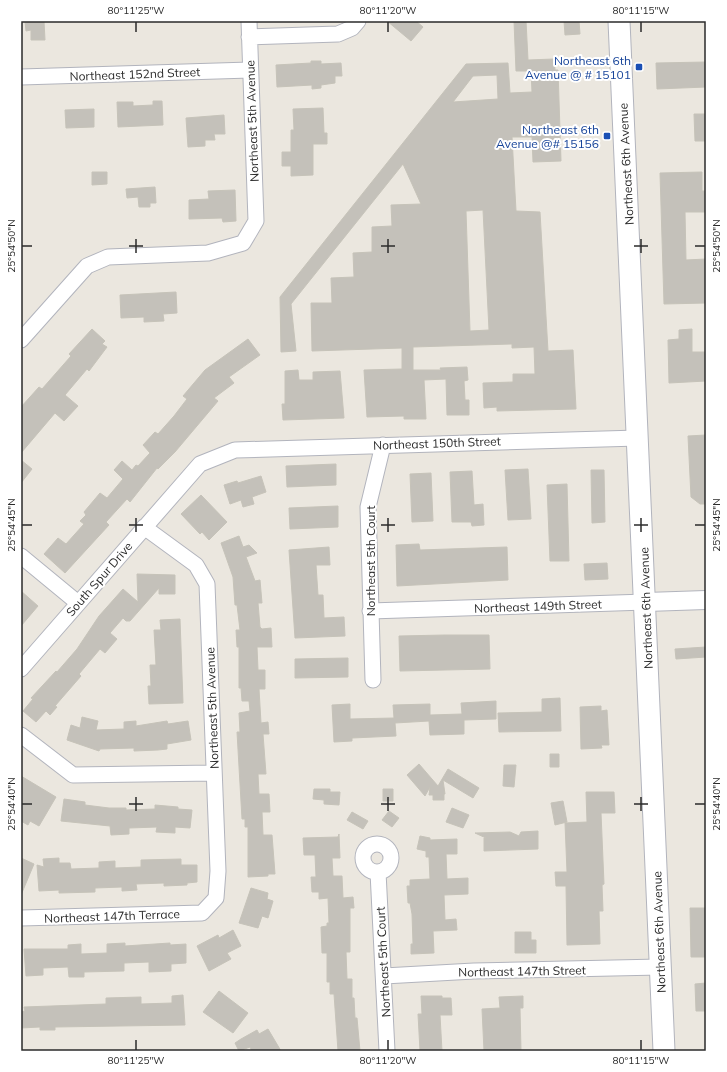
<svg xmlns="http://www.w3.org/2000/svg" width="727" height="1072" viewBox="0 0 727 1072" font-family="Mulish,sans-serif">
	<rect width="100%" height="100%" fill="#ebe7df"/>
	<path fill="#c4c1ba" stroke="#c6c3b9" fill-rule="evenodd" d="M25,21H44L45,40H31V30L26,31Z
		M387,21H416L423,27L411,41Z
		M514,21H526L528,60L554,59L555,70H558L561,161L533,162L532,137H512L516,211L540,212L548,351L573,350L576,409L497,411V407L484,408L483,383L513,382V374H535L534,347L512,348V344L413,347V370H441L440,368L467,367L468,380L464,381L465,400H469V415H447L446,379L424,380L426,419H404V416L367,417L364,370L402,369V348L312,351L311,303H332L331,278L354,277L353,253L372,252V227L392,226L391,205L421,204L403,164L291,304L296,351L281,352L280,297L466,64L508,63L510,93L532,92L531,71H516ZM497,75L498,99L453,102L473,76ZM483,210L489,330L470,331L466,211Z
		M564,21H579L580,34L565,35Z
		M311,61H321V64L341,63L342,76H335V83L321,85V88L312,89V85L277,87L276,65L311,63Z
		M706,62V87L657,89L656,63Z
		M153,101H162L163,125L118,127L117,102H133V106L153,105Z
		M323,108L324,133H327V144H313V175L291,176V166H282V152H291V130H294L293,109Z
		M94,109V127L66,128L65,110Z
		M694,114H706V141H695Z
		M224,115L225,134H214L215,140H205V146L188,147L186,118Z
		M92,172H107V184L92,185Z
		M702,172V191H706V212H685L686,260L706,259V303L664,304L660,173Z
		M155,187L156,203H150V207H139L138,197L127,198L126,189Z
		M235,190L236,221L223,222L222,218L189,219V200L209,199L208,191Z
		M176,292L177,313L163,314L164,321L144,322V317L121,318L120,295Z
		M92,329L105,341L102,344L107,347L89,371L87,369L65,395L78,406L64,421L55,413L21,453V407L39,387L42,389L71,356L69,354Z
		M692,329V352H706V381L669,383L668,340L679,339V330Z
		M248,339L260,355L229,377L234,383L214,398L218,401L175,452L158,469L157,468L130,502L127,499L106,522L109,525L65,573L44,554L58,538L66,544L84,524L80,521L86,515L84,512L100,493L107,498L123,479L114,470L122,461L132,470L136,465L138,466L150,453L143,445L155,432L158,434L174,416L187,399L183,396L205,370Z
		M298,370L299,380H313V372L340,371L344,418L283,420L282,404H285V371Z
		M706,435V504H700L691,497L688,436Z
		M21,460L32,469L21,483Z
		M336,464V485L287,487L286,466Z
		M528,469L531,519L508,520L505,470Z
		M591,470H604L605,522L592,523Z
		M472,471L474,505L483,504L484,525L472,526L471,522H452L450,472Z
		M431,473L433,521L412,522L410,474Z
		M261,476L266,492L252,497L254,504L243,507L241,500L230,504L224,485L237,481L238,483Z
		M567,484L569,561H550L547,485Z
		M201,495L227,522L209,540L202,532L200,534L181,514Z
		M338,506V527L290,529L289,508Z
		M239,536L243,547L249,545L257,553L246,557L255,581L260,580L262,603H258L260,627L262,629L271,628L272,647H257L258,670H265V689H259L261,723L268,722L269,734H263L266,774H258L259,794H269L270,812H262L263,835H272L275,874H268V876L248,877V827H245V819H242L237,732H240L239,713L250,711L249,701H242L241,688H239V647H237L236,630H240L237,605H235L233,577L221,543Z
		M419,544L420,550L507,547L508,580L397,586L396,545Z
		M329,547L330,565H316L318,595H323L324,618L344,617L345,636L295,638L289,550Z
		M607,563L608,579L585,580L584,564Z
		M137,574L175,575V594H159V588L130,621H126L123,618L110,633L117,639L105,653L100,649L79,674L81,676L55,706L57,707L50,715L46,711L36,722L23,711L33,699L31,698L56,671L57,672L77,649L99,616L123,589L138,602Z
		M21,591L38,606L21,626Z
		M180,619L183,703L149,704L148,686H151L150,665H156L154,630H161L160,620Z
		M445,635H489L490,669L400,671L399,636Z
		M706,647V657L676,659L675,649Z
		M348,658V677L295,678V659Z
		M560,698L561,731L499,732L498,713L542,712V699Z
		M496,701V719L464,720V734L430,735L429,721L395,723L396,736L352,738V741L334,742L332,705L350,704V719L394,718L393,705L430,704V715L462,714L461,703Z
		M601,706V711L607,710L609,745H601L602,748L581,749L580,707Z
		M82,717L98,721L96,730L124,729V722L136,721V726L167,721L168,724L188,721L191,740L167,744V749L158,750L134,751V748L100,749L99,751L67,740L71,725L80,728Z
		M550,754H559V767H550Z
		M419,764L438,786L448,769L479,788L473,798L443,780L445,794H444V800H433V795H429L430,787L425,796L407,775Z
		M504,765H516L514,787L503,786Z
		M21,776L56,797L39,826L30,821L28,825L21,821Z
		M314,789H330V792H340L339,805L324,804V800L313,799Z
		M383,789H393V801H383Z
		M586,792H614L615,813H601L604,884L602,885L603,911H599L600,944L567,945L566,886H556L555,872H567L565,823L587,822Z
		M64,799L85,802V805L109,808H126V810L155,809V805L178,807V809L192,810L190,828L175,827V833L156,832L157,827L129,828V834L111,835L110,826L61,821Z
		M563,801L567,822L555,825L551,803Z
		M452,808L469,815L463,828L446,822Z
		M389,811L399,818L392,827L382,820Z
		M352,812L368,821L363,829L347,820Z
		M538,831V849L484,851V838H486L475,833L510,832L519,836L521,832Z
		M339,834L340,858H332L333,876H342L343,898L353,897L354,908H350V952H346L347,979H352V998H354L355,1018H357L360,1051H338L334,994H330V982H327V953H322L321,927L327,926V923H329L328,898L319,899V892H312L311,877H316L315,855H304L303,838L338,837Z
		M420,836L430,838V840L457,839V854H446L447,879L468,878V894L444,895L445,920L456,919L457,930L433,931L434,953L411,954V944H413L412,914L410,903H408L407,886H410V880L430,879L429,857H426V851L417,849Z
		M21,858L34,864L21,895Z
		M59,858V863H70L71,869L99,868V862L115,861V868L141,867V860L181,859V865H197V882L187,883V885L164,886V883L136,884L137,890L122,891V887L95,888V892L59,893V890L39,891L37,865L44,867L43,859Z
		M251,888L268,893L267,899L273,901L268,918L262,916L258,928L239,923Z
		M690,908H706V957H691Z
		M233,930L241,946L227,953L231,959L209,971L197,946L218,935L219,938Z
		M515,932H531V940H536V953H515Z
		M125,943V946L170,943V945L186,944V963L171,964V971L149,972V962L124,963V971L84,972V977H69L68,967L43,968V975L26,976L24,949H68V945L81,944V954L107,953V944Z
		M706,983V1011H696L695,984Z
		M219,991L248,1013L233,1033L203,1012Z
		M183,995L185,1025L55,1027V1030H40V1027L21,1028V1012L25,1011L24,1007L106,1004V998L141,997V1004L172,1003V996Z
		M421,996H442V998H451L452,1015H440L442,1051H420L418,1014H422Z
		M523,996V1008H520L521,1051H484L482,1009L500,1008L499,997Z
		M268,1029L281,1051H252L250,1047L239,1051L235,1043L241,1039L257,1030L259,1034Z"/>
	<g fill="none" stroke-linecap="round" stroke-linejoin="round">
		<g stroke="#b2b4bd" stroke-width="17">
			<path id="minor" d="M249,37L338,34L352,28L358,21
				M21,77L250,70
				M21,340L87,266L108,257L208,253L243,243L256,221L249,21
				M21,556L78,603
				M370,611L646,602
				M21,669L200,464L235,450L638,438
				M373,680L368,507L383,445
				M21,735L73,775L214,773
				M363 858a14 14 0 1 1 28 0a14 14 0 1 1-28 0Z
				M378,872L387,1051
				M21,918L202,913L216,898L218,871L207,584L196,565L144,527
				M384,976L474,971L660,967"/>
		</g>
		<g stroke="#b2b4bd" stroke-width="20">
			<path id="tertiary" d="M646,602L706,600"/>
		</g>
		<g stroke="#b2b4bd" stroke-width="23">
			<path id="secondary" d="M619,21L664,1051"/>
		</g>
		<use href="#minor" stroke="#fff" stroke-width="15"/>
		<use href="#tertiary" stroke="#fff" stroke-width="18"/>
		<use href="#secondary" stroke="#fff" stroke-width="21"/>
	</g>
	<path fill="none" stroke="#2b2b2b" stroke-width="1.5" d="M136,22V32M388,22V32M641,22V32M136,239V253M388,239V253M641,239V253M22,246H32M129,246H143M381,246H395M634,246H648M695,246H705M136,518V532M388,518V532M641,518V532M22,525H32M129,525H143M381,525H395M634,525H648M695,525H705M136,797V811M388,797V811M641,797V811M22,804H32M129,804H143M381,804H395M634,804H648M695,804H705M136,1040V1050M388,1040V1050M641,1040V1050"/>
	<g fill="#1a4fb4" stroke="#fff" stroke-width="1.5">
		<rect x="635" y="63" width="8" height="8" rx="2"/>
		<rect x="603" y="132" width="8" height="8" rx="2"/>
	</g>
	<g text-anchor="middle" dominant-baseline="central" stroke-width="4" stroke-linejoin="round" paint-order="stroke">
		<g font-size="12" fill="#164399" stroke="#fff" text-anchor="end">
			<text x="631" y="60">Northeast 6th<tspan x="631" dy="14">Avenue @ # 15101</tspan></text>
			<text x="599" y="129">Northeast 6th<tspan x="599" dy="14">Avenue @# 15156</tspan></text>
		</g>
		<g font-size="12" fill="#2b2b2b" stroke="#fff">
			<text transform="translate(135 74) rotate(-2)">Northeast 152nd Street</text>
			<text transform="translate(252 121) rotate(-92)">Northeast 5th Avenue</text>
			<text transform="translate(626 164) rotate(-93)">Northeast 6th Avenue</text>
			<text transform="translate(437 443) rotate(-2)">Northeast 150th Street</text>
			<text transform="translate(370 561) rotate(-90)">Northeast 5th Court</text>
			<text transform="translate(99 579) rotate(-49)">South Spur Drive</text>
			<text transform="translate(538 606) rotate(-2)">Northeast 149th Street</text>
			<text transform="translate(646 608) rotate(-92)">Northeast 6th Avenue</text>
			<text transform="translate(212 708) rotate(-92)">Northeast 5th Avenue</text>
			<text transform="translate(112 916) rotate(-2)">Northeast 147th Terrace</text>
			<text transform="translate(659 932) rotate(-92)">Northeast 6th Avenue</text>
			<text transform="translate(383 962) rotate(-93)">Northeast 5th Court</text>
			<text transform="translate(522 971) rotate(-1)">Northeast 147th Street</text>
		</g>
	</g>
	<rect width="727" height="1072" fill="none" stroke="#ffffff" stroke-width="44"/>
	<rect x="22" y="22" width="683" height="1028" fill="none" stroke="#2b2b2b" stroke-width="1.5"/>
	<g font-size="10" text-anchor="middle" fill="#2b2b2b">
		<text x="136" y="14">80°11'25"W</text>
		<text x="388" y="14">80°11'20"W</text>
		<text x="641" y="14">80°11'15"W</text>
		<text transform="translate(11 246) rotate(-90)" y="4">25°54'50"N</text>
		<text transform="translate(716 246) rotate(-90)" y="4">25°54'50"N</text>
		<text transform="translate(11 525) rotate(-90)" y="4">25°54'45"N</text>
		<text transform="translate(716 525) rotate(-90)" y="4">25°54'45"N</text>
		<text transform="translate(11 804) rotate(-90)" y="4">25°54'40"N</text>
		<text transform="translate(716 804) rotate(-90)" y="4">25°54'40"N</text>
		<text x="136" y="1064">80°11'25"W</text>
		<text x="388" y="1064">80°11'20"W</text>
		<text x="641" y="1064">80°11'15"W</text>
	</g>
</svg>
